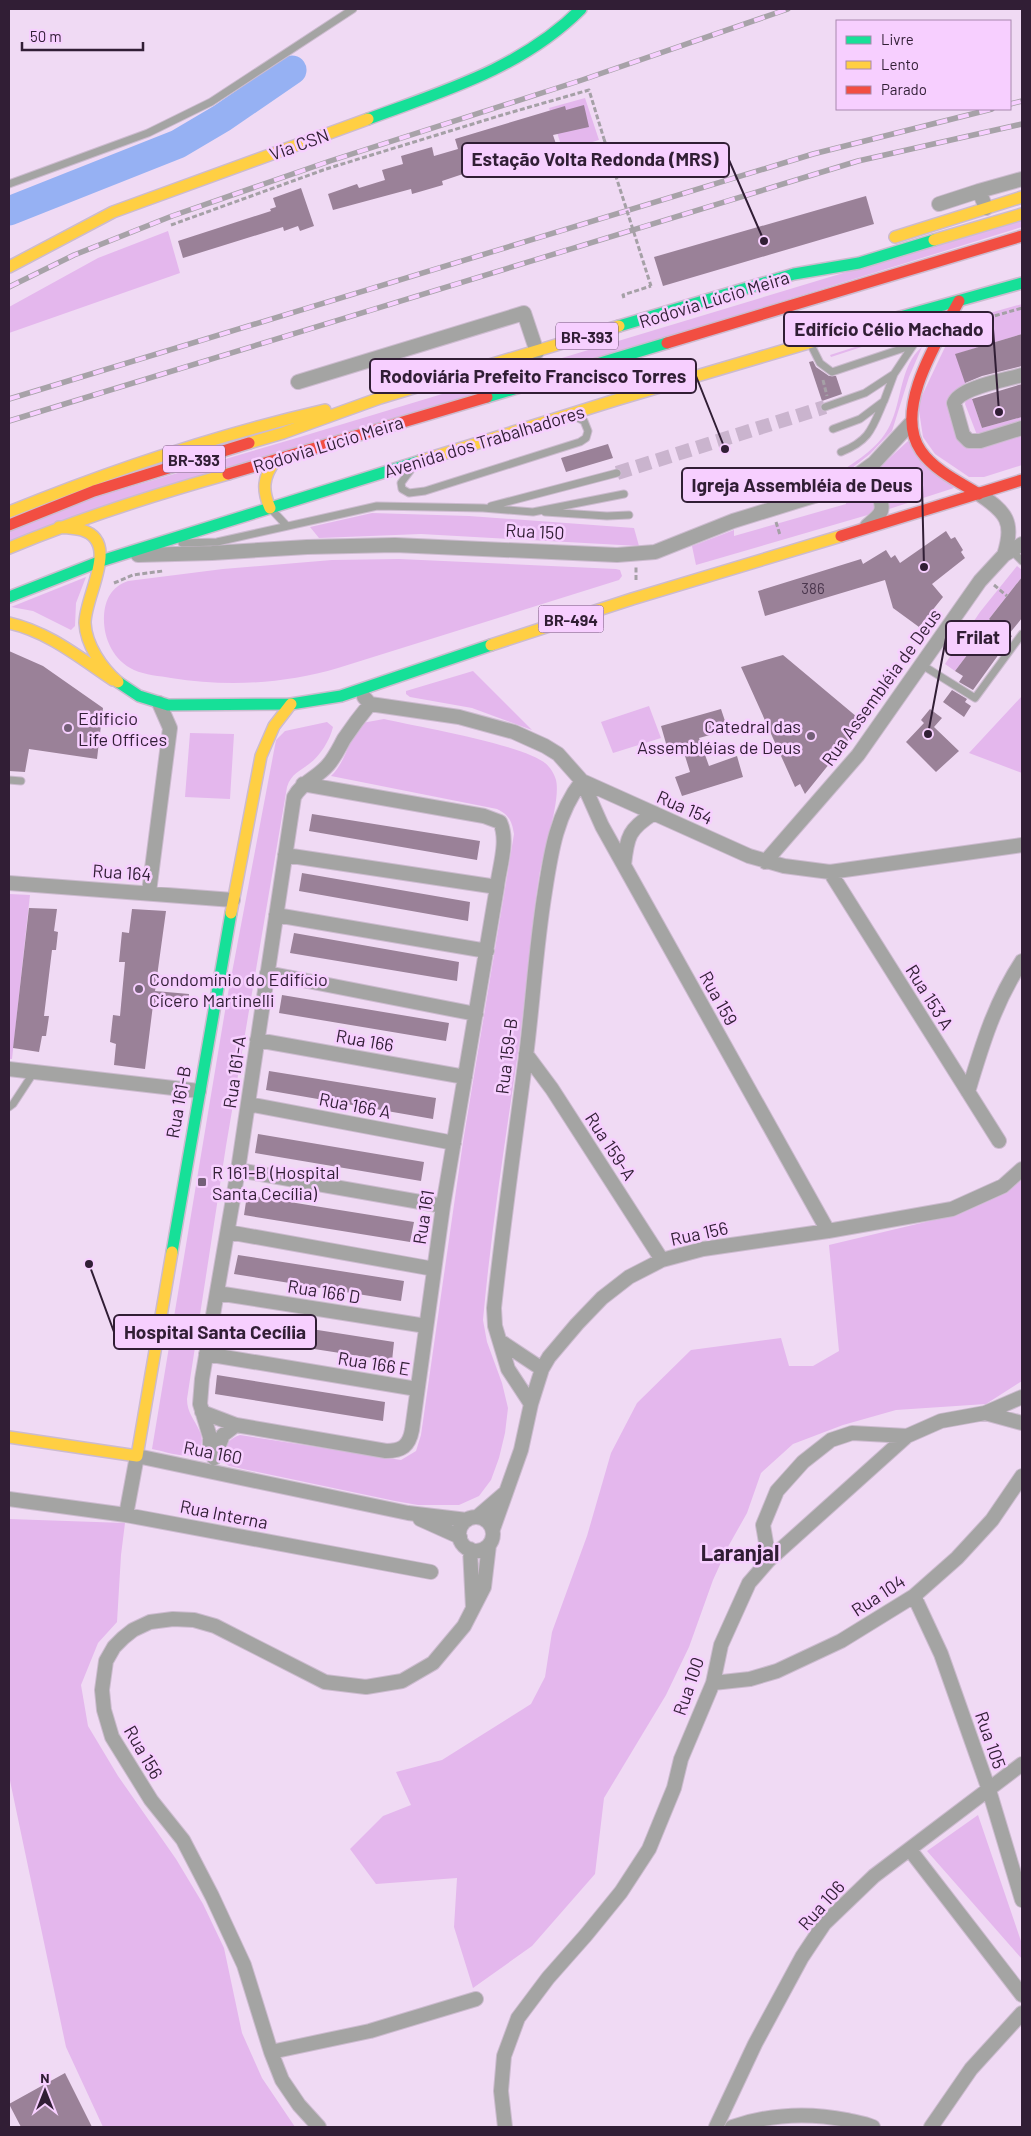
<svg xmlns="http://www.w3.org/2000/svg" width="1031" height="2136" viewBox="0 0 1031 2136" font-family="Barlow,sans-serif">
	<rect width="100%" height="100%" fill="#f0daf4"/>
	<path fill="#e4b7ed" d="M585,98L599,140L563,151L549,108Z
		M1022,219V227L9,541V529L79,502L300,437Z
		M168,231L180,273L9,333V307L98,258Z
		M1022,304V334L956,354L967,388L954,394L959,438L1022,435V465L984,477H969L935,454L923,437L918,404L955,326L965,320Z
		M902,332L909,333L902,346L896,344L892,337L831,357L830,355Z
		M922,347L909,377L892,431L870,454L847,472L846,468C862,458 882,443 890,425C902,401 900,365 922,347Z
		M971,396L982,428L1022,417V425L977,435L965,404L966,399Z
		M908,441L954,488L886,510L880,488L870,476Z
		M856,484C865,488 875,498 875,510L871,514L696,565L692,546L734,530V536L846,504V491Z
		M372,513L469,516L634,528L639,546L421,534L319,538L310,527Z
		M399,559L616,569L620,570L622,576L619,580L338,668C283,684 228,687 171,678C160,676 145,675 134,670C113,660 103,638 104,616C105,600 111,587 128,581L223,569L332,560Z
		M1017,566L1022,570V577L989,619L992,622L955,671L945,664L980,612Z
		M86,577L76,603L75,626L71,630L33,611L11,607Z
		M473,671L532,730L472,708L410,697L406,694V691Z
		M1022,696V773L969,753Z
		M649,706L661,738L613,753L601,722Z
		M384,719C413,726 535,746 549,767C552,770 555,776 556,780C561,801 543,852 539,877C530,936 526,995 518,1053C505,1142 491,1231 483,1320L487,1342L502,1383L508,1408L505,1433L499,1458L491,1480L479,1496L459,1505H418L395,1501L229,1466L223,1461C223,1448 227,1439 240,1435L401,1460L416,1451L421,1435L463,1142L514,834C512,821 509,815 497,809L331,776C347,760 348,740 362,723Z
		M327,722L333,727C330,740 320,756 309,764C300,771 291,774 287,787L226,1146L187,1399C187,1413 195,1420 200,1432C202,1437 203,1443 200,1448C193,1463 165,1451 152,1449L227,999L276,740L285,731Z
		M190,733L234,734L230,799L185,797Z
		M9,894L30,895L12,1059H9Z
		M1022,1176V1381L986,1404L896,1410L843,1425L793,1444L761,1473L747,1513L729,1545L713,1580L689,1647L666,1695L604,1798L595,1874L532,1946L473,1988L454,1927L457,1878L376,1884L350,1849L383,1816L411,1805L396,1772L442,1760L531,1704L545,1677L552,1632L587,1536L611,1453L637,1403L691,1350L781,1338L789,1366H813L839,1351L829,1245L959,1214L1008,1192Z
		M9,1519L125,1523L121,1555L117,1622L98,1643L81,1685L88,1726L118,1776L176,1859L203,1904L224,1948L242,2033L262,2078L295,2127H103L66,2047L9,1776Z
		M978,1815L1022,1944V1959L927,1851Z"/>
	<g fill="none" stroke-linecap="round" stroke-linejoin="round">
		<path stroke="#96b1f3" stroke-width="29" d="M9,211L178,144L222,118L292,70"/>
	</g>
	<path fill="#9a8198" d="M584,105L589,127L553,135L556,144L509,160L510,163L467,177L466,173L442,181L443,185L412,194L411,189L333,210L328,194L357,184L359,188L385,180L382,170L403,164L401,156L432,147L434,156L458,149L455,139L565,106L566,110Z
		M301,188L314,226L300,231L298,226L284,231L283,227L183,258L178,241L271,211L270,209L276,207L273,198Z
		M866,196L874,224L663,286L654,257Z
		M1022,334V366L982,376L965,383L955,354Z
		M813,361L816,367L829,376H836L842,394L822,401L809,362Z
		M1022,384V417L982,428L972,399Z
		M608,444L613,458L566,472L561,458Z
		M946,531L951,539L955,537L963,550L961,552L965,558L932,584L943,597L919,627L893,608L885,580L765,616L758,591L861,559L863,564L886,550L891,558L895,555L900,563Z
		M1022,577V618L1009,634L1012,636L973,690L959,682L963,676L955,671L992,622L989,619Z
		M9,651L43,666L103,708L97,759L29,749L25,772L9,771Z
		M783,655L863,722L805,794L800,784L795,787L741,667Z
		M952,690L967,699L965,702L971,706L964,717L943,702Z
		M721,709L728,730L699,738L709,766L737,756L743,777L682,796L675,777L690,772L681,743L667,747L661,726Z
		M930,709L942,718L934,727L959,751L936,772L906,742L924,723L921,720Z
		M312,814L480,841L477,860L309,831Z
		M302,873L470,902L468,921L299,891Z
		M29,908L57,909L54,931L58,932L56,950H52L44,1016H49L46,1036H42L39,1052L13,1048Z
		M132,909L166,911L155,991L189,994L188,1008L153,1005L145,1069L114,1065L116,1044L110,1042L113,1015L120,1016L125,962H119L122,932L129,933Z
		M294,933L459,962L457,981L290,953Z
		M282,995L449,1023L446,1041L279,1013Z
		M269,1071L436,1098L433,1119L266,1090Z
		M258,1134L424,1162L421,1181L255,1153Z
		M247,1195L414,1222L410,1242L244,1215Z
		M238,1255L404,1281L401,1301L234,1274Z
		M228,1316L394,1342L392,1361L224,1335Z
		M217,1375L385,1402L383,1421L215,1394Z
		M65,2073L92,2127H21L9,2104Z"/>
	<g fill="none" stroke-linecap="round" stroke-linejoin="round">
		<path stroke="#cab4ce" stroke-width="14" stroke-dasharray="14 7" stroke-linecap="butt" d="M617,473L825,407"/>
		<g stroke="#ccbbcf" stroke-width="9">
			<path id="lane" d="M9,184L148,133L211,102L353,9
				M811,345L820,363L832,372L913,345
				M825,407L865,393L894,374L914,344L944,314
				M833,429L860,419L884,401L894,374
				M841,452C869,441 872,429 883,403
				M410,471L401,483L402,489L409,493L425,491L580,442L586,438L588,431L584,421L576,417
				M491,506L617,473
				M272,510L287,526
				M545,512L607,516L629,515
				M182,543L217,542L377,506L483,508L533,512L624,494
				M1012,551L1022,561
				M922,665L975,698L1022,634
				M9,780L21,781
				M9,1107L13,1104L34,1072"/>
		</g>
		<g stroke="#ccbbcf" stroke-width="16">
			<path id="street" d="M939,204L979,191
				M986,208L979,191L1022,179
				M1022,375C1006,380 960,387 954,403L963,435L969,441H980L1022,428
				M298,382L524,313L537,352
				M855,479C867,481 885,497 881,511C879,517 871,522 867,526
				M979,494C1006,512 1015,522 1004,555
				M138,555L212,553L307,547L395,545L617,555L655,552L733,521L827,492L845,484L874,463L910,424
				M364,697L370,704L459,717L514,732L545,746L558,754L582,781L749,856L784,866L830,872L1022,845
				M285,855L497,887
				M765,862L858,755L980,581L1004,555L1022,544
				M624,865C627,836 629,829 654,813
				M830,872L999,1141
				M9,883L233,900
				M149,892L170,728L159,703
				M276,915L487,951
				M267,973L476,1014
				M257,1040L465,1077
				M526,1054L552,1089L662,1260
				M9,1069L199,1091
				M968,1092C982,1045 995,1002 1022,961
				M248,1104L454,1143
				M238,1170L443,1206
				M228,1232L434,1269
				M217,1293L426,1326
				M500,1341L542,1369
				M206,1354L417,1389
				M531,1404L508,1369L495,1326L494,1308C503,1224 515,1140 526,1056C533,1001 536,946 545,891C551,852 557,813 582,781L602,826L828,1231
				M202,1412L236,1425L386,1451C402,1451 409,1446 412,1430L443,1206L497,887C499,868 509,841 500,822L484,816L303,784
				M985,1413L1022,1423
				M214,1457L210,1448V1437L200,1404L202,1379L238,1170L294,797C302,782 317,778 328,765C335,757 339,748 344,739C352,727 361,715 370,704
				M214,1458L223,1435L236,1425
				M9,1499L126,1515L431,1572
				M126,1515L137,1456L408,1513L467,1520
				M477,1517L506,1492
				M459 1534a17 17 0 1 1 34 0a17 17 0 1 1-34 0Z
				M420,1519L460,1537
				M493,1529L521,1450L531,1404L542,1369L549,1357L577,1324L602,1298L629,1277L662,1260L703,1249L828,1231L952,1209L1003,1186L1022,1169
				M470,1549L473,1608
				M769,1560L907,1436
				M914,1596L941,1654L989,1790L1022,1900
				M713,1683L750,1679L777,1671L841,1641L914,1596L957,1558L992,1520L1022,1476
				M910,1850L1022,1995
				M271,2052L370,2031L476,1999
				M319,2127L299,2105L282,2080L271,2052L244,1965L212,1896L183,1840L151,1800L112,1737L104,1710L102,1690L106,1661L114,1647L123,1638L133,1630L150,1622L173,1619L194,1620L215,1626L325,1682L366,1687L402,1681L433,1663L464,1626L484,1587L489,1545
				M505,2127L501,2091L504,2056L518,2018L548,1978L586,1935L621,1892L649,1849L674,1788L681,1759L713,1683L721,1645L749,1583L769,1560L763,1525L777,1491L803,1462L831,1440L852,1433L907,1436L941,1421L985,1413L1022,1397
				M716,2127L755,2044L802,1957L824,1924L874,1876L1022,1764
				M732,2127C770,2114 807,2112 847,2120C855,2122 864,2123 873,2127
				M931,2127L971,2069L1022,2013"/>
		</g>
		<g stroke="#ccbbcf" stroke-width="14">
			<path id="fast" d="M368,119C444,91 522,68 581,9
				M619,326L794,274L859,263L934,240
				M832,336L1022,283
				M487,397L667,343
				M9,597L101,561L420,461
				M118,682L139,696L168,705L291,704L341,696L491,645
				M172,1252L231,913"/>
		</g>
		<g stroke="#ccbbcf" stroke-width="14">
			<path id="slow" d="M895,237L1022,197
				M934,240L1022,214
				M9,267L113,212L368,119
				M249,443L283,433L380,398L619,326
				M420,461L619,399L832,336
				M270,508C262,490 263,477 275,461
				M9,512C112,470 217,435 325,410
				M59,527C66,528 75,528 82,530C121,542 85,595 85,623C86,645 102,668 118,682
				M9,548C81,518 153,495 228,474
				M9,623C49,632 80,658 113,680
				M491,645L632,599L841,536
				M231,913L261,756L274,726L291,704
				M9,1437L137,1456L172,1252"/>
		</g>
		<g stroke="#ccbbcf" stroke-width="14">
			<path id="jam" d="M959,301C939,338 892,410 921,451C934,470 959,482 979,494
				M667,343L1022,236
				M228,474L487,397
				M9,525L94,491L249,443
				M841,536L1022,480"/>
		</g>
		<path stroke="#a5a0a6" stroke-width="3" stroke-dasharray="5 2.5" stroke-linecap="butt" d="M171,225L326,169L502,115L589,90L604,139
			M624,298L623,295L651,286
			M970,323L978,347
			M966,324L1022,308
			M823,380L827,396
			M883,473L922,478
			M776,522L780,535
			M636,580V566
			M114,583L133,575L163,571
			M994,585L1007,596
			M958,635L974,646"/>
		<use href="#lane" stroke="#a4a4a3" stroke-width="7"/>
		<use href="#street" stroke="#a4a4a3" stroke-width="14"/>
		<use href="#fast" stroke="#16e098" stroke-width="11"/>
		<use href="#slow" stroke="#ffcf43" stroke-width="11"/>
		<use href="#jam" stroke="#f24e42" stroke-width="11"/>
		<g stroke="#a7a2a8" stroke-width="5.5">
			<path id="rail" d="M1010,104L1022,101
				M9,287L74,255L172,216L330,161L582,80L788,9
				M9,399L813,154L992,109
				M9,421L858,161L1022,124"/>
		</g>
		<use href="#rail" stroke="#f7cfff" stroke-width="4" stroke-dasharray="11" stroke-linecap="butt"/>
		<path stroke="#a5a0a6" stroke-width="3" stroke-dasharray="5 2.5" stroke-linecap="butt" d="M604,139L651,286"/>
	</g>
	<g fill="#746078" stroke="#f7cfff" stroke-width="2">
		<circle cx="68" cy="728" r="5"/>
		<circle cx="811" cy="736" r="5"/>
		<circle cx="139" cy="989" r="5"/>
		<rect x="197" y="1177" width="10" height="10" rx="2.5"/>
	</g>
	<g text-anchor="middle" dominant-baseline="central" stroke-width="5" stroke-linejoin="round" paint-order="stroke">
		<g font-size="15" fill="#4b374e">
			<text x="813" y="588">386</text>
		</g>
		<g fill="#f7cfff" stroke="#6c5372" stroke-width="1">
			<rect x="556" y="322.5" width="62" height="27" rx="4"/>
			<rect x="163" y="445.5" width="62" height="27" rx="4"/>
			<rect x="538.5" y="605.5" width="65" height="27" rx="4"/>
		</g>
		<g font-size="16" font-weight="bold" fill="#311e35">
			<text x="587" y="336">BR-393</text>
			<text x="194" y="459">BR-393</text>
			<text x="571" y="619">BR-494</text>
		</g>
		<g font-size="18" fill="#311e35" stroke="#f7cfff">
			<text transform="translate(299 144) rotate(-20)">Via CSN</text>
			<text transform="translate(714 299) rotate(-17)">Rodovia Lúcio Meira</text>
			<text transform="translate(484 441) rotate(-17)">Avenida dos Trabalhadores</text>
			<text transform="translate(328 444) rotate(-17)">Rodovia Lúcio Meira</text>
			<text transform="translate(535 531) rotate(3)">Rua 150</text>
			<text transform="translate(881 687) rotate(-54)">Rua Assembléia de Deus</text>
			<text transform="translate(685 807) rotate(24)">Rua 154</text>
			<text transform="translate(122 872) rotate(4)">Rua 164</text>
			<text transform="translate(930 997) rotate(58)">Rua 153 A</text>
			<text transform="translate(719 998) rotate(61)">Rua 159</text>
			<text transform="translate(365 1040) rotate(10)">Rua 166</text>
			<text transform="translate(506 1056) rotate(-83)">Rua 159-B</text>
			<text transform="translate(234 1072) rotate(-82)">Rua 161-A</text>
			<text transform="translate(178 1102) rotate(-80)">Rua 161-B</text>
			<text transform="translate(355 1105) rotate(11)">Rua 166 A</text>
			<text transform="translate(611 1146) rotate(57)">Rua 159-A</text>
			<text transform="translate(423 1217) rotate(-81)">Rua 161</text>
			<text transform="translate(699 1233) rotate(-12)">Rua 156</text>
			<text transform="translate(324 1291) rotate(9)">Rua 166 D</text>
			<text transform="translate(374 1363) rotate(9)">Rua 166 E</text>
			<text transform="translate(213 1452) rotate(11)">Rua 160</text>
			<text transform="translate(224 1514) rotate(11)">Rua Interna</text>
			<text transform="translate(878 1595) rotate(-33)">Rua 104</text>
			<text transform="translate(688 1686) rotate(-71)">Rua 100</text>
			<text transform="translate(991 1740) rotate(71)">Rua 105</text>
			<text transform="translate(144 1752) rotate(60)">Rua 156</text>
			<text transform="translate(821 1905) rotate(-48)">Rua 106</text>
		</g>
		<g font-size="18" fill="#311e35" stroke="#f7cfff" text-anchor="start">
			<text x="78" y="718">Edificio<tspan x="78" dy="21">Life Offices</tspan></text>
			<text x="801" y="726" text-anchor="end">Catedral das<tspan x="801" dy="21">Assembléias de Deus</tspan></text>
			<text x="149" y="979">Condomínio do Edifício<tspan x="149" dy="21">Cícero Martinelli</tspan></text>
			<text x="212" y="1172">R 161-B (Hospital<tspan x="212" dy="21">Santa Cecília)</tspan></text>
		</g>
		<g font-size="22" font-weight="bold" fill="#311e35" stroke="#f7cfff">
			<text x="740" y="1552">Laranjal</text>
		</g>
	</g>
	<path fill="none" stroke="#311e35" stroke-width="2" d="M764 241L729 160M999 412L993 329M725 449L696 376M924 567L922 485M928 734L946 638M89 1264L114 1332"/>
	<g fill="#311e35" stroke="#f7cfff" stroke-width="2">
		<circle cx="764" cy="241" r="5"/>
		<circle cx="999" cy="412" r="5"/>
		<circle cx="725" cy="449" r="5"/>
		<circle cx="924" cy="567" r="5"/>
		<circle cx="928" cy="734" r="5"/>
		<circle cx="89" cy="1264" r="5"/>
	</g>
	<g fill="#f7cfff" stroke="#311e35" stroke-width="2">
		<rect x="462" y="143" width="267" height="34" rx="5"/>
		<rect x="784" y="312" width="209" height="34" rx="5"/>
		<rect x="370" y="359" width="326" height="34" rx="5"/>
		<rect x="682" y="468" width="240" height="34" rx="5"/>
		<rect x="946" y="621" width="64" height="34" rx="5"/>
		<rect x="114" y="1315" width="202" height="34" rx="5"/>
	</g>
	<g font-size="19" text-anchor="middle" font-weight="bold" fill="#311e35">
		<text x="595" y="166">Estação Volta Redonda (MRS)</text>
		<text x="889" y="336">Edifício Célio Machado</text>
		<text x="533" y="383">Rodoviária Prefeito Francisco Torres</text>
		<text x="802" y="492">Igreja Assembléia de Deus</text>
		<text x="978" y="644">Frilat</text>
		<text x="215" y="1339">Hospital Santa Cecília</text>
	</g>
	<rect width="1031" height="2136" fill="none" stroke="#311e35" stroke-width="20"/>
	<rect x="836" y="20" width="175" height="90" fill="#f7cfff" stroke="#a888ae"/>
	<rect x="846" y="36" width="25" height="8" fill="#16e098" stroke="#a888ae"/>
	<text x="881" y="45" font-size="15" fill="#311e35">Livre</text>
	<rect x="846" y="61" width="25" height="8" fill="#ffcf43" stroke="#a888ae"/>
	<text x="881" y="70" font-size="15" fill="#311e35">Lento</text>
	<rect x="846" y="86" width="25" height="8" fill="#f24e42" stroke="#a888ae"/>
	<text x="881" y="95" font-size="15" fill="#311e35">Parado</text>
	<g transform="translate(45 2091)" stroke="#f7cfff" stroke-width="4" paint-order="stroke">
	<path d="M0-4L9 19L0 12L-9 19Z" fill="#311e35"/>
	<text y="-8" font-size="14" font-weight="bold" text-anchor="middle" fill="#311e35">N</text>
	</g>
	<path d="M22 42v8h121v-8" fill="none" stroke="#311e35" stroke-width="2.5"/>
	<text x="30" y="42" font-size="15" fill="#311e35" stroke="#f7cfff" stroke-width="4" paint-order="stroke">50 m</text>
</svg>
